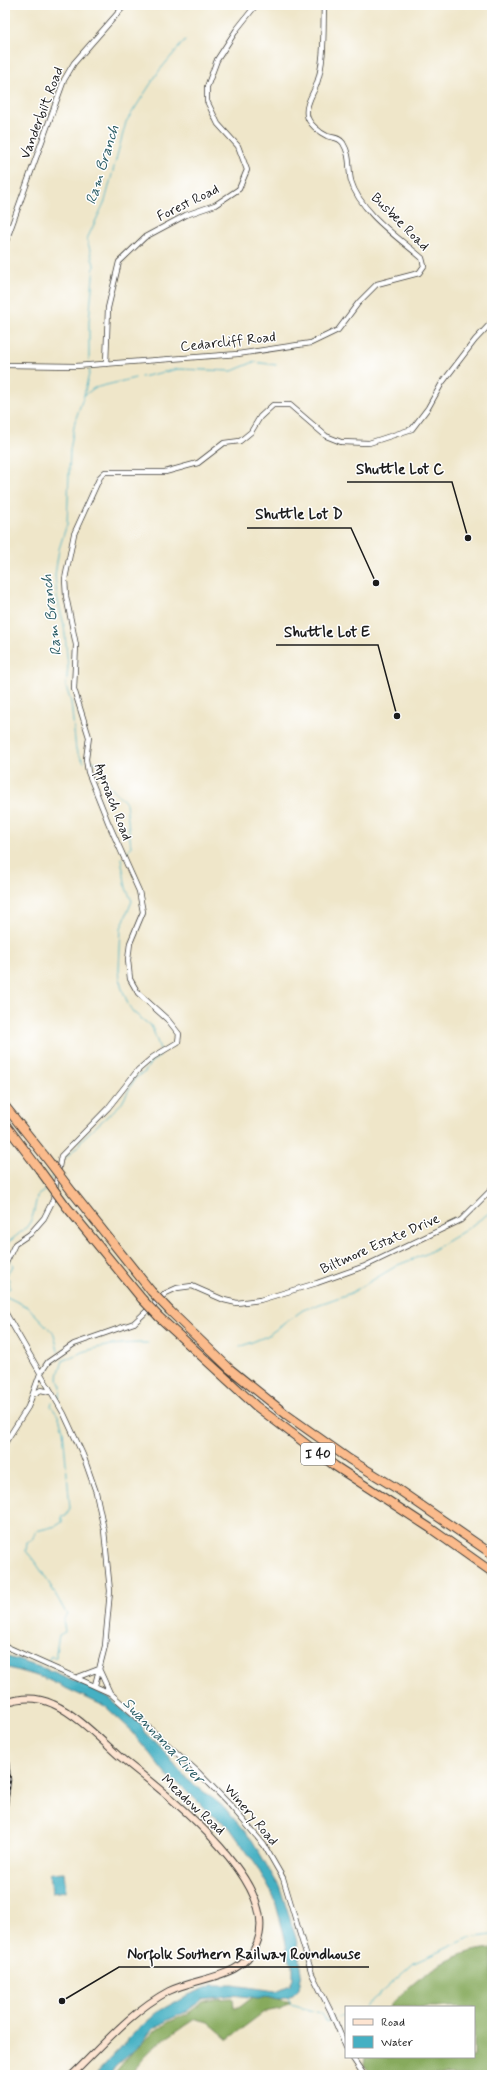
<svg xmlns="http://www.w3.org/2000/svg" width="497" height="2080" viewBox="0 0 497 2080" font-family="Mynerve,sans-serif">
	<rect width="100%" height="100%" fill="#fff"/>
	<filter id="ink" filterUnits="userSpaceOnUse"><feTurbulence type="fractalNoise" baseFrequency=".025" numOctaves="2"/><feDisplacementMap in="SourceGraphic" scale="8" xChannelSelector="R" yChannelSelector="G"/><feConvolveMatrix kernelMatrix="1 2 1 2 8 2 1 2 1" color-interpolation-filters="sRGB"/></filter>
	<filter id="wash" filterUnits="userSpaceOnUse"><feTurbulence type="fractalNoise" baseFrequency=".012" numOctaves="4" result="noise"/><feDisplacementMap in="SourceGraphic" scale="16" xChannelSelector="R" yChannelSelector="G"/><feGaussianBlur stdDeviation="0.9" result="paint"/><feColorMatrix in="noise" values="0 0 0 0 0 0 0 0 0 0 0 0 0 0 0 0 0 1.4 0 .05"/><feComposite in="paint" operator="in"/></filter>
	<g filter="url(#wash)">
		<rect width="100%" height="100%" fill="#efe6c9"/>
		<path fill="#87aa5d" stroke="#52633c" d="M492,1948V2075H372L364,2065L365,2057H474V2007H389C415,1978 452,1951 492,1948Z
			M267,1996L291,2002L280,2009L264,2012L228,2039L208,2022L195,2019C171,2035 145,2049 131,2075H113L127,2058L155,2031L169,2022L187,2014L203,2002L216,1999L233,1998L234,2007H240L253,1997Z"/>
		<path fill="#45b0c3" stroke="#306670" d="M5,1656L52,1671L89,1687L110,1699L140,1724L145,1733L156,1742L187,1779L224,1807L252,1840L280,1888L296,1938L302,1972L299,1989L293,1995L278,1999L267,1996L258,1998L234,1995L203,1999L186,2012L168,2020L152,2030L141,2044L115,2067L110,2075H95L134,2033L159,2011L186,1996L213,1985H233L276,1991L290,1985L293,1979V1964L288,1958L285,1938L274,1897L256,1865L229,1827L207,1811L183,1787L169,1778L131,1730L106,1707L44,1678L5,1667Z
			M64,1872L66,1891L52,1893L50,1873Z"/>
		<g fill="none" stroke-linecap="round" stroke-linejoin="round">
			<path stroke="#45b0c3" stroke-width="1" d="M89,361V322L94,265L87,239L105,201L126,122L159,71L185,40
				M141,377L178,369L232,371L254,362L276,365
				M85,395L94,388L135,378
				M91,761L99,763L105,780L126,803L131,847L126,854
				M84,762L76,750L71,702L66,687L68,666L64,625L57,597L55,575L59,549L67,524L70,450L75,421L84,395L90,370
				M121,858L126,888L132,901L121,928L119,970L121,986L128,1004L133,1012L152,1027L160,1049
				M64,1159L78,1146L82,1139L122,1103L135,1078L145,1072L150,1063L160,1056
				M51,1179L53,1173
				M6,1255L5,1245C30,1224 31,1229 37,1196L48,1188
				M5,1296L28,1307L54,1334L58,1351
				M5,1296L6,1290L10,1288L9,1280L6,1276L13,1266L10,1259
				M240,1347L267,1336L303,1310L351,1293L398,1265L426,1254L464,1231L492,1211
				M63,1361C90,1346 118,1343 148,1343
				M57,1399L60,1397L61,1386C55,1379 60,1369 63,1361
				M50,1663L49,1659L51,1656L54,1658L56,1657V1652L59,1635L65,1632L63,1619L67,1615C56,1595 41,1567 26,1551L27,1543L32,1540L36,1531L56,1526L62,1522V1517L66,1516L70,1508L63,1430L59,1417L51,1406L52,1402
				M288,1996L291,2005L320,2013L327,2022L332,2019
				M365,2007L414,1963L469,1938L492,1935
				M335,2018L346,2014"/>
		</g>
	</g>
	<g filter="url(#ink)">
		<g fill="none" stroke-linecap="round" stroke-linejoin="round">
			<g stroke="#3c3a36" stroke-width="6">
				<path id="minor" d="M5,244L64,80L74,63L125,5
					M106,364L108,308L119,262L145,237L186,215L215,205L239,189L247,170L238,146L218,124L207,101V87L217,60L237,29L256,5
					M5,365L76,366L238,354L311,343L338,330L359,302L377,284L419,273L424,266L422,258C399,238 360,212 351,181C348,167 351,156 343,143C339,137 333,138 327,136C320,133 308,123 307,115C305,104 314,93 317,83C325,60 323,30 324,5
					M5,1265L15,1244L30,1234L44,1218L53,1200L61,1156L108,1108L138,1070L153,1057L178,1042L179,1034L168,1020L138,993L130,979L128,960L130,943L143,912L139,891L108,822L88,772L86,759L89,737L74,689L76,645L66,596L65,579L74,534L100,477L105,472H165L198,463L224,443L240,441L251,432L260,417L273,405H290L326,436L341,442L369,443L412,429L428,408L442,383L475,340L490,324L492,319
					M5,1312L64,1414L83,1455L96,1492L104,1530L110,1591L105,1646L95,1685
					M34,1394L41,1390L50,1392
					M5,1443L28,1407L40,1374L48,1362L74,1344L134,1323L166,1293L177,1288L192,1286L224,1300L237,1303L260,1300L317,1283L365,1266L461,1220L492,1189
					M5,1646L110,1693L198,1772L231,1806L264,1845L283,1878L312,1974L331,2012L346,2047
					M78,1677L99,1669L110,1693
					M352,2057L364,2075"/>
			</g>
			<g stroke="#3c3a36" stroke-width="8">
				<path id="secondary" d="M5,1703C21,1697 38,1697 53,1704C76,1714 101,1740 120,1757C162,1791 282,1881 257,1943C243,1980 199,1976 169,1991C131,2011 102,2046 72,2075"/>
			</g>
			<g stroke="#3c3a36" stroke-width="10">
				<path id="motorway" d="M5,1106L44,1155
					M5,1124L39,1169
					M73,1193L151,1291
					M66,1206L142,1299
					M170,1311L230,1369L287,1415L349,1459L396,1488L492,1554
					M159,1317L256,1406L335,1466L430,1528L492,1572"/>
			</g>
			<use href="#minor" stroke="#fff" stroke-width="4.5"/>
			<use href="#secondary" stroke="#fde4d1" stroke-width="6"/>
			<use href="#motorway" stroke="#fbbb8c" stroke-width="8"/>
			<g stroke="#1c1c1c" stroke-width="2.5">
				<path id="rail" d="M5,1736L10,1780L5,1820"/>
			</g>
			<use href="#rail" stroke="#fff" stroke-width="1" stroke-dasharray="3" stroke-linecap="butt"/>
			<g stroke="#3c3a36" stroke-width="10" stroke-linecap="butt">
				<path id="motorway-bridge" d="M44,1155L73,1193
					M39,1169L66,1206
					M151,1291L170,1311
					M142,1299L159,1317"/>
			</g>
			<use href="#motorway-bridge" stroke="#fbbb8c" stroke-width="8"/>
		</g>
	</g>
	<g text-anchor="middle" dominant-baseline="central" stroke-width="3" stroke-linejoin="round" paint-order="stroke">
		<rect fill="#fff" stroke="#606060" stroke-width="1" x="301" y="1443" width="34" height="22" rx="3"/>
		<g font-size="13" font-weight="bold" fill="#1c1c1c">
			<text x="318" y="1454">I 40</text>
		</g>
		<g font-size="14" fill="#1c1c1c" stroke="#fff">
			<text transform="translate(42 113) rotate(-69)">Vanderbilt Road</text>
			<text transform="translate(188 203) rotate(-26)">Forest Road</text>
			<text transform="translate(400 222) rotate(45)">Busbee Road</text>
			<text transform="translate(228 342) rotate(-6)">Cedarcliff Road</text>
			<text transform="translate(113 802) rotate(69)">Approach Road</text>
			<text transform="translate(380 1244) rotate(-24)">Biltmore Estate Drive</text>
			<text transform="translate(193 1805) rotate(43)">Meadow Road</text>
			<text transform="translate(251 1815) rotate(50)">Winery Road</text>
		</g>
		<g font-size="15" font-style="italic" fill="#2e5f67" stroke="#fff">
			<text transform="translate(103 165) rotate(-73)">Ram Branch</text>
			<text transform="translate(52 615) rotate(-97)">Ram Branch</text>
			<text transform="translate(163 1741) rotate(47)">Swannanoa River</text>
		</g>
	</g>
	<path fill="none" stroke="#1c1c1c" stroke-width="1.5" d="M468 538L452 482H347M376 583L351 528H247M397 716L378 645H276M62 2001L119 1967H369"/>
	<g fill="#1c1c1c" stroke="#fff" stroke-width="1.5">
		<circle cx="468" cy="538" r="4"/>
		<circle cx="376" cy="583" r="4"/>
		<circle cx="397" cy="716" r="4"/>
		<circle cx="62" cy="2001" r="4"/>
	</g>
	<g font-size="15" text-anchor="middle" font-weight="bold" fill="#1c1c1c" stroke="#fff" stroke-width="3" stroke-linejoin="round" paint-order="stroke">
		<text x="400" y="474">Shuttle Lot C</text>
		<text x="299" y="519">Shuttle Lot D</text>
		<text x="327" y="637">Shuttle Lot E</text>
		<text x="244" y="1959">Norfolk Southern Railway Roundhouse</text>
	</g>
	<rect width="497" height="2080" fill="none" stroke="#fff" stroke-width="20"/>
	<rect x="345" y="2006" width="130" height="52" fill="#ffffff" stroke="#a4a4a4"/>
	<rect x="353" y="2019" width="20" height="6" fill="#fde4d1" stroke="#a4a4a4"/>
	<text x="381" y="2026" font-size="12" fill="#1c1c1c">Road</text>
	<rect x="353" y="2036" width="20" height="12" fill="#45b0c3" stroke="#a4a4a4"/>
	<text x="381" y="2046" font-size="12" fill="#1c1c1c">Water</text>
</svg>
